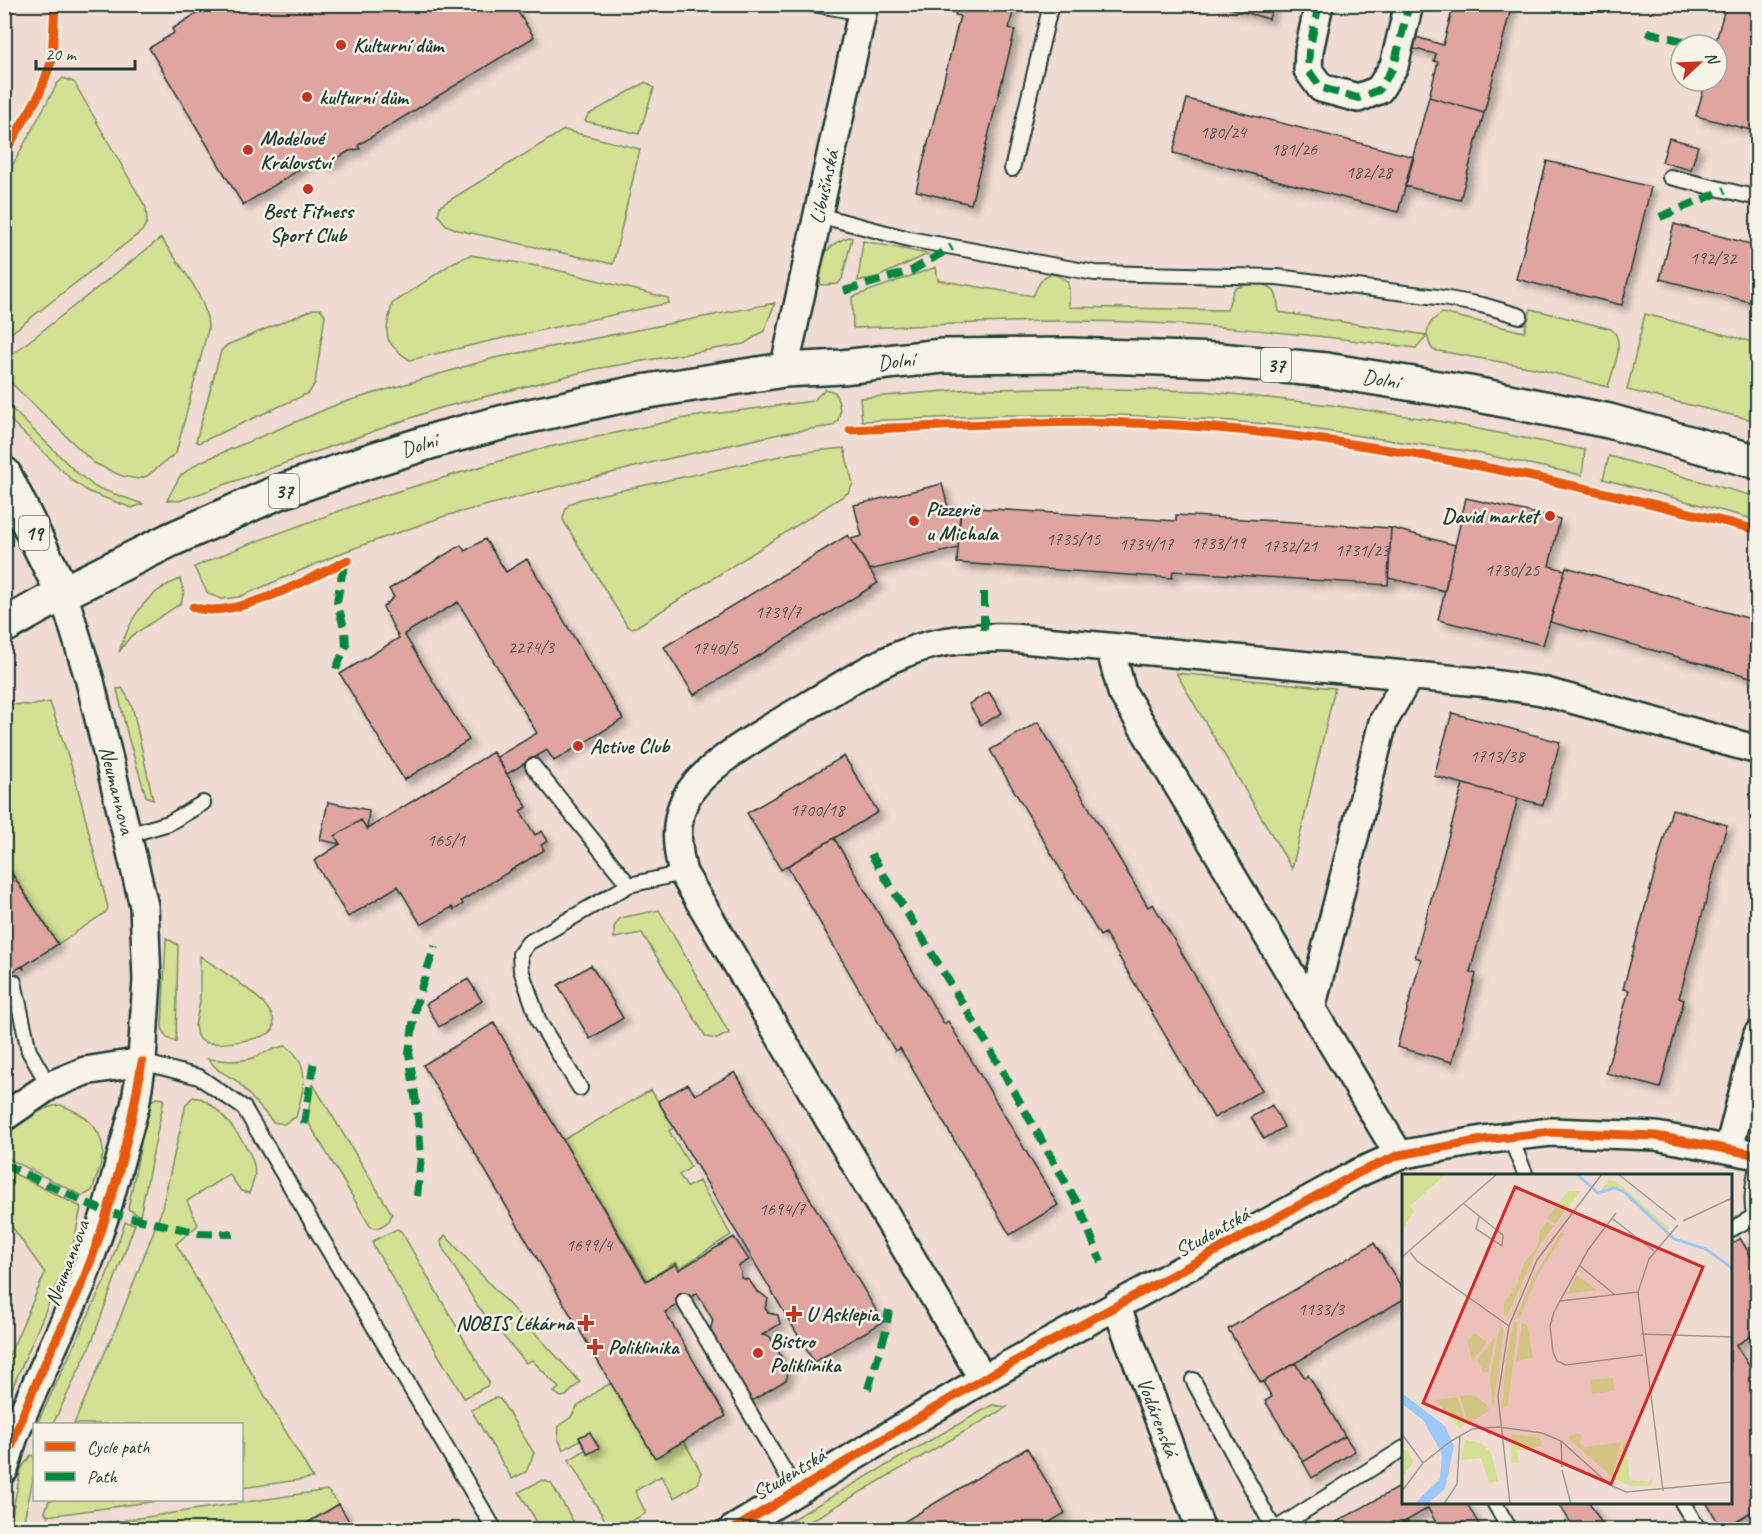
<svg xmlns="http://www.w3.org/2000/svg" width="1762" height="1534" viewBox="0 0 1762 1534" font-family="Caveat,sans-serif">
	<defs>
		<filter id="shadow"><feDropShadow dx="5.5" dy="5.5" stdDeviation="3" flood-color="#0004"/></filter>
	</defs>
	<rect width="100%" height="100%" fill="#f0dcd3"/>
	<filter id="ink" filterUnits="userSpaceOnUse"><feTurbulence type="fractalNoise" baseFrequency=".0167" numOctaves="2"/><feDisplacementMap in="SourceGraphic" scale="12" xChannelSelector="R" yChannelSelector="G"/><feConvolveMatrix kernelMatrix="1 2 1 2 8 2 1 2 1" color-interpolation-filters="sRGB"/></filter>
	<g filter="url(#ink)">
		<path fill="#d4e093" stroke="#7a8e64" stroke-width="1.5" d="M63,78L74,82L146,208L147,222L142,231L5,338V179L57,84Z
			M646,82L654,88L639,134L585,121L588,115Z
			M564,130L640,149L613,264L458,230L446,225L438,215L440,206Z
			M849,237L852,238L842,279L838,284L821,285C819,280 820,277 821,271C824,251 829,244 849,237Z
			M161,238C178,263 209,299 208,329L176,453L147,476L138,479L122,476L94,463L5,377V360Z
			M863,241L928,254L880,276L858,281Z
			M470,255L549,268L668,298L669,303L490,341L410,360C381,341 385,335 392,304L454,262Z
			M936,267L938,280L1033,296C1041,279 1046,266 1067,281L1069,288V307L1227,310L1234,289C1244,284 1270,280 1275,293C1278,298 1278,307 1279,312L1427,335C1427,325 1433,319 1442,313L1524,332L1531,309L1611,329C1627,340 1612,372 1608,387L1534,368L1433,350L1430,345L1427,335L1416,348C1301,333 1184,321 1067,321C996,321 924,326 853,328L852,297Z
			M775,303L764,331L744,344L595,369L436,409L179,501L167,500L180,476L198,463L338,404L494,358Z
			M314,309H321L325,315L315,383L309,393L199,443L196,441L221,351L227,345Z
			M1645,314L1757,343V421L1627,390Z
			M1067,388L1204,391L1331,405L1433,420L1585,450L1582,475L1472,452L1291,426L1219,420L1120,415H1009L862,421L860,398L970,389Z
			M825,389L835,392C839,404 845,417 832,426L784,433L658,461L445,516L346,551L239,597L222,599L208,594L194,567L241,547L372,499L540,449L690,417L813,401Z
			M4,401L74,470L95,487L143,504L132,508L89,492L73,481L5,415Z
			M844,448L853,484L848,493L636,627L631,628L627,626L563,520C565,503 571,502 585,498L794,453Z
			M1609,456L1757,497V520L1603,479Z
			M180,579L184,592L181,603L130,637L119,652C131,617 144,593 180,579Z
			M1176,673L1335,688L1292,869Z
			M122,688L127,696L133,709L153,800L146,796L128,737L117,689Z
			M50,702L75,777L108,908L106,912L58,944L5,862L4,704L34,705Z
			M659,910L729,1033L717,1039L706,1037L642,933L614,938V927L620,918Z
			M166,938L178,945L176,1042L167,1038L162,1028Z
			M200,956C219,969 266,997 273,1018C274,1022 275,1028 272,1031C263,1040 216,1046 204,1042C204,1042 197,1037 197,1036L195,1026L200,1002Z
			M286,1046C312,1064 304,1090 296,1117L284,1124L273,1122L237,1081L218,1070L208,1059C223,1060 238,1063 253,1058C265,1053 272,1048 286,1046Z
			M313,1084L392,1214L389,1221C383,1225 377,1231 370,1226L307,1120Z
			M651,1090L674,1127L669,1131L691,1167L679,1175L687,1187L699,1181L731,1235L680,1268L676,1262L647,1280L563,1140Z
			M193,1097C196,1098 199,1098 202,1099C219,1107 251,1147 254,1166C256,1177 253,1183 249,1193L241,1191L229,1174L187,1201L198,1225L176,1244L313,1478L242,1488V1424H74L120,1318L161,1212L186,1104Z
			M156,1098L164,1099L140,1216L128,1209L149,1102Z
			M60,1105C82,1112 101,1126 103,1150C104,1160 95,1181 92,1191L83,1196L5,1157V1136C22,1123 38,1107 60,1105Z
			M5,1169L81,1207L73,1247L5,1405V1365L45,1273L5,1217Z
			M125,1222L135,1224L91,1344L53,1424H37L105,1280Z
			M397,1229L401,1231L489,1382L487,1386L464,1398L373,1245V1241Z
			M445,1235L580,1382L566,1396L561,1397L554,1392L559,1388L532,1360L526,1363L477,1305L442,1247L441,1241Z
			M611,1383L655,1458L684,1441L701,1472L697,1484L674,1498L661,1476L635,1491L646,1513C633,1521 619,1530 605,1520L569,1460L586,1449L588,1454L598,1448L590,1432L579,1437L580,1440L563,1450L558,1438L559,1426L571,1417L577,1407L597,1391Z
			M495,1398L500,1399L534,1453L526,1472L512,1479L471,1410Z
			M992,1405L1007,1407L797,1529H775Z
			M31,1455L34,1456V1475L22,1529H9L21,1469Z
			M542,1480L551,1483L578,1529H541L519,1492Z
			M327,1490L339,1504L296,1529L60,1530Z
			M49,1500H164L48,1516L45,1512Z"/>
		<path fill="#e0a5a1" stroke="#1f3d34" stroke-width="1.5" filter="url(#shadow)" d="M211,4H513L534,37L358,145L360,149L349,151L325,166L319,157L243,205L149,48L174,33L172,29Z
			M957,4H1015L1009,28L1015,30L971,204L916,191L960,16L955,15Z
			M1215,4H1273L1269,19Z
			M1454,4H1512L1484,113L1429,97L1438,62L1434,61L1436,54L1406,47L1409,35L1443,45Z
			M1726,4H1758V106L1751,130L1696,116L1706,81H1717V45H1715Z
			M1429,97L1484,113L1460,200L1405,186Z
			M1187,99L1414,157L1398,212L1173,153Z
			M1669,138L1698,146L1691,170L1662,162Z
			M1547,161L1651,187L1622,305L1516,279Z
			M1674,224L1758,246V304L1660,279Z
			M942,484L950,515L960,513L958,548L870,570L851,539L862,536L854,505Z
			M1466,498L1560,519L1549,566L1565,570L1543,645L1438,620Z
			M961,507L1176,521V515L1391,528L1388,585L1173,571L1172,578L957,563Z
			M1391,528L1455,545L1445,591L1388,578Z
			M848,535L878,583L694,695L664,647Z
			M485,539L506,572L527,559L623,719L554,761L547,750L507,774L497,757L537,733L458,602L404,634L469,740L404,780L340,674L399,638L383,607L394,597L389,589L461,545L465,551Z
			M1566,567L1758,621V679L1550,622Z
			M989,692L1002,713L981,725L969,704Z
			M1452,713L1560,742L1543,805L1434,776Z
			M1038,722L1148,907L1153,904L1262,1090L1214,1118L1105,933L1100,936L990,750Z
			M493,752L527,807L520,811L535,835L542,831L548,841L541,845L544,850L461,901L463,904L454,910L452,907L421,925L398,886L348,917L314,861L340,844L335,836L361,820L367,829Z
			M844,756L878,812L781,870L747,813Z
			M1463,784L1518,798L1470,972L1476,974L1452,1062L1397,1047L1421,959L1415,957Z
			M328,802L369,810L367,829L361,820L335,836L340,844L320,840Z
			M1672,809L1727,825L1679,998L1684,1000L1660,1088L1606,1073L1629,990L1623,989Z
			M834,838L944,1024L948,1021L1058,1205L1010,1235L900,1048L895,1051L787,866Z
			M4,862L58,944L23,966L24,970L22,966L4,977Z
			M591,965L623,1018L590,1039L558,985Z
			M468,979L482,1001L439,1027L426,1004Z
			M494,1023L646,1281L676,1264L679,1270L734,1237L749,1260L738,1266L741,1272V1278L749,1280L758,1293L759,1292L768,1299L765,1308L768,1313L778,1315L780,1324L762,1335L770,1337L789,1370L786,1380L750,1402L709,1334L713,1320L697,1293L665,1312L726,1416L655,1458L423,1065Z
			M735,1072L883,1322L814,1362L658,1101L688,1084L695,1095Z
			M1272,1105L1284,1127L1264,1139L1251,1117Z
			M1740,1238L1758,1268V1332L1736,1345L1758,1380V1508L1722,1529L1706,1502H1730V1245Z
			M1374,1243L1404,1291V1299L1261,1383L1228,1329Z
			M1295,1363L1305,1378L1308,1375L1345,1436L1303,1462L1265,1401L1272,1397L1263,1382Z
			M590,1432L599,1448L588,1454L579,1437Z
			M1345,1436L1355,1451L1312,1478L1303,1462Z
			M1027,1448L1065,1513L1041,1527L1042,1530H890Z
			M1404,1484V1502H1466L1482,1530H1440L1428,1508L1391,1530H1336L1333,1524Z
			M1558,1502H1589L1606,1530H1575Z
			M339,1504L354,1530H296Z"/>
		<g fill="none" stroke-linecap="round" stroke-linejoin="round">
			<g stroke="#1f3d34" stroke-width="18">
				<path id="lane" d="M813,4L863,13
					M1012,169L1051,4
					M1670,177L1758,198
					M818,215L909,239L1095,273L1277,277L1437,297L1482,305L1520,316
					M533,766L629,885
					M128,835L169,823L203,803
					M14,982L29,1051L49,1086
					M142,1062L199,1077L244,1108L495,1530
					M580,1088L539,1022L521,970L520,954L528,943L629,885L683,873
					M1510,1137L1526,1176
					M1758,1162C1754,1180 1748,1208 1758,1224
					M1730,1230L1753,1217
					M684,1301L796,1491
					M1193,1380L1274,1529
					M1494,1502L1510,1530
					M1682,1502L1699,1530
					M1274,1530L1404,1448"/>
			</g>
			<g stroke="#1f3d34" stroke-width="32">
				<path id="street" d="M1319,4L1309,51L1308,70L1321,88L1358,98L1379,90L1394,66L1409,4
					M784,370L864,4
					M1110,648L1122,692L1399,1155
					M1311,1009L1383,722L1409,676
					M4,1117L49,1086L85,1071L142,1062
					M1729,1149L1758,1034
					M1116,1305L1201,1530
					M983,1379L683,873C677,849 674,826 684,802C700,765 775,726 809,705C840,687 871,666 905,653C939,639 976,637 1012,638L1479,682L1542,691L1758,750
					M4,1470L13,1439L24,1411L81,1285L106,1212L135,1106L142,1062L144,1026L147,980L144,906L90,681L63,593
					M732,1530L983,1379L1358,1173L1399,1155L1483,1140L1551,1132L1656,1136L1758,1155"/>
			</g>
			<g stroke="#1f3d34" stroke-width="38">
				<path id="primary" d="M4,474L63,593
					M4,626L63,593L170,540L274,494L372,460L439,439L516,419L635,393L784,370L842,367L942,356L1070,355L1219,360L1326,370L1469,393L1609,421L1758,462"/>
			</g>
			<use href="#lane" stroke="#f7f3e8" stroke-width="14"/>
			<use href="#street" stroke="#f7f3e8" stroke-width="27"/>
			<use href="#primary" stroke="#f7f3e8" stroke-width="33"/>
			<path stroke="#00873e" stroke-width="8" stroke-dasharray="15 8" stroke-linecap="butt" d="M1319,4L1309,51L1308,70L1321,88L1358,98L1379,90L1394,66L1409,4
				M1647,32L1694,44
				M1660,217L1725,190
				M844,291L911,271L952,247
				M984,592V637
				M336,669L346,646L345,631L337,602L342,574L348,560
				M871,854L986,1042L1080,1208L1101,1262
				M304,1124L314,1061
				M4,1164L106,1212L199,1233L233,1234
				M417,1196L421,1157L418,1117L409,1053L416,1004L435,946
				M868,1389L885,1334L889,1310"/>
			<g stroke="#f7f3e8" stroke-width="13">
				<path id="cycleway" d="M4,154L39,95L52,60L55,4
					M850,430C968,425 1088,417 1205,427C1392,442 1576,484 1758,530
					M193,607C233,622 310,578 348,560
					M4,1470C22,1406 53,1348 80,1288C109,1219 130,1136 142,1062
					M732,1530L983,1379L1358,1173L1399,1155L1483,1140L1551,1132L1656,1136L1758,1155"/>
			</g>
			<use href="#cycleway" stroke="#e8590c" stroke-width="9"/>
		</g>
	</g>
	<g fill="#c8321e" stroke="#f7f3e8" stroke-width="2">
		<circle cx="341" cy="45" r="6"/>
		<circle cx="307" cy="97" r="6"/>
		<circle cx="248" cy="150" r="6"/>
		<circle cx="308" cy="189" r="6"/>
		<circle cx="1550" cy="516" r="6"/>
		<circle cx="914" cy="521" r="6"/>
		<circle cx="578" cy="746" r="6"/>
		<path d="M791 1305h6v6h6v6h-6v6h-6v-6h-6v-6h6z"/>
		<path d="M583 1314h6v6h6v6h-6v6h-6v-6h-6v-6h6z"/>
		<path d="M592 1338h6v6h6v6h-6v6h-6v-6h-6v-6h6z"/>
		<circle cx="758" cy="1353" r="6"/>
	</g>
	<g text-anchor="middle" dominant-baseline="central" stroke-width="5" stroke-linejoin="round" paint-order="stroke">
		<g font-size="18" fill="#4f574f">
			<text x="1223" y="132">180/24</text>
			<text x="1294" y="149">181/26</text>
			<text x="1369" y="172">182/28</text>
			<text x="1713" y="258">192/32</text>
			<text x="1073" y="539">1735/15</text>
			<text x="1218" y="543">1733/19</text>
			<text x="1146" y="544">1734/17</text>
			<text x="1290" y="546">1732/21</text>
			<text x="1362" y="550">1731/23</text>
			<text x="1512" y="570">1730/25</text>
			<text x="778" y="612">1739/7</text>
			<text x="531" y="647">2274/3</text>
			<text x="715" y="648">1740/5</text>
			<text x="1497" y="756">1713/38</text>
			<text x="817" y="810">1700/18</text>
			<text x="446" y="840">165/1</text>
			<text x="782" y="1209">1694/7</text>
			<text x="589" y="1245">1699/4</text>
			<text x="1321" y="1309">1133/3</text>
		</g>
		<g fill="#f7f3e8" stroke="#60746a" stroke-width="1.5">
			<rect x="1261" y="348" width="30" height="34" rx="4.5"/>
			<rect x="269" y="474" width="30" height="34" rx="4.5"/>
			<rect x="19" y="516" width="30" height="34" rx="4.5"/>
		</g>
		<g font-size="20" font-weight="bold" fill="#1f3d34">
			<text x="1276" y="365">37</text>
			<text x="284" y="491">37</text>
			<text x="34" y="533">19</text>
		</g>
		<g font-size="21" font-weight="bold" fill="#1f3d34" stroke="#f7f3e8" text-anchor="start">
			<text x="353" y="45">Kulturní dům</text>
			<text x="319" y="97">kulturní dům</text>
			<text x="260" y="138">Modelové<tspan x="260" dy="24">Království</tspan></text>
			<text x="308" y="211" text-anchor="middle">Best Fitness<tspan x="308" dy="24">Sport Club</tspan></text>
			<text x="926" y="509">Pizzerie<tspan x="926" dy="24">u Michala</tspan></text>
			<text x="1538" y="516" text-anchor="end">David market</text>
			<text x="590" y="746">Active Club</text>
			<text x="806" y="1314">U Asklepia</text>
			<text x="574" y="1323" text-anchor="end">NOBIS Lékárna</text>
			<text x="770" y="1341">Bistro<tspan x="770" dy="24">Poliklinika</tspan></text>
			<text x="608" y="1347">Poliklinika</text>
		</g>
		<g font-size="21" fill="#1f3d34" stroke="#f7f3e8">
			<text transform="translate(824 187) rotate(-78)">Libušínská</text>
			<text transform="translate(896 361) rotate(-6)">Dolní</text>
			<text transform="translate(1381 379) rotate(9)">Dolní</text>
			<text transform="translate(419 445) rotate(-17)">Dolní</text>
			<text transform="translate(117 790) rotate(76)">Neumannova</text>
			<text transform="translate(1212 1232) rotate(-29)">Studentská</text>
			<text transform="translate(67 1263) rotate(-69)">Neumannova</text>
			<text transform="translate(1158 1417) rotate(69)">Vodárenská</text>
			<text transform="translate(789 1474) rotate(-31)">Studentská</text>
		</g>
	</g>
	<g transform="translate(1402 1174)">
		<rect width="330" height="330" fill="#f0dcd3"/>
		<path d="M0,0H44L8,32L12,37L0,57ZM206,6L214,7L268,55L265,57L217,14L199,17ZM166,17H179L153,50L145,44ZM145,48L152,52L137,72L105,142L102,140V128L111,118L109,114H114L122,89L136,72L138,57ZM159,58L162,60L136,101L117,145L114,144L132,102ZM175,101L195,116L165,120ZM112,147L116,149L106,231L100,235L104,186ZM120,149L125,151L131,184L114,187ZM98,150L102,156L91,235L88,205ZM72,159L85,168L70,187L66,167ZM93,163L86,198L81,199L76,185ZM211,204L212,217L190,220L189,206ZM72,221L85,231L87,237L66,249L58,222ZM56,223L63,250L58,255L33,226ZM174,259L180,261L178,269L183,273L219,268L210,303L166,264ZM109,260L138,264L140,272L115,276L117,289L109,290ZM63,266L79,269L89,279L96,307L87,309L79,284L59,286ZM223,266L228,306L248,308L251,301L249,312H229L211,304ZM0,276H6L11,288L0,304Z" fill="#d4e093"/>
		<path d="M0,219L43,252L52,272L43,315L25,330H12L38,305L40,280L21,246L0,230Z" fill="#9cc9f7"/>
		<path fill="none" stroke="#9cc9f7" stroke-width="3" d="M175,0L196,19L212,14L221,17L272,65L304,75L330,94"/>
		<path fill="none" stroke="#9c9c93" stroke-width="1.5" d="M216,0L274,46M62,30L101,61L100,72L74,55L77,43M214,39L186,76L152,138L148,152L151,178L155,187L164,191L241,181M211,45L252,77M281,47L330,24M8,78L15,87L107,152M0,83L95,0M177,91L213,121M158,127L236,118M239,160L330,163M97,253L140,259L159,267L208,311L224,318L330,308M0,260L21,289M159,267L160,293M160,296L169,330M0,317L21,289L49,267L70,255L97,253M261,317L236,118L247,85L276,51M42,330L55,310L58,261M108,330L96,222L107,152L135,86L200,0"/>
		<path fill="#d62828" fill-opacity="0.15" stroke="#d62828" stroke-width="3" d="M113,13L301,93L209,310L21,229Z"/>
		<rect width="330" height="330" fill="none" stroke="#1f3d34" stroke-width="3"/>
	</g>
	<rect width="1762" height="1534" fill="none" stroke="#f7f3e8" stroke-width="24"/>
	<rect x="12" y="12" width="1738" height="1510" fill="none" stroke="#1f3d34" stroke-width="2" filter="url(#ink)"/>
	<rect x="33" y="1423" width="210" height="78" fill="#f7f3e8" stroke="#a1aaa0" stroke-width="1.5"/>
	<rect x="45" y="1442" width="30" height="9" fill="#e8590c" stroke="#a1aaa0" stroke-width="1.5"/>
	<text x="87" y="1453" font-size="18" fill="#1f3d34">Cycle path</text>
	<rect x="45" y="1472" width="30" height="9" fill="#00873e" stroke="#a1aaa0" stroke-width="1.5"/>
	<text x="87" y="1483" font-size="18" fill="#1f3d34">Path</text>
	<g transform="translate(1699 63) rotate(67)"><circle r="28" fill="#f7f3e8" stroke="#a1aaa0" stroke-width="1.5"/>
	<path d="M0-4.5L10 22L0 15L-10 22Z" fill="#c8321e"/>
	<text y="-9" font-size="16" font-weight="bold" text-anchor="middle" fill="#1f3d34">N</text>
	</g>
	<path d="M36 60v9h99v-9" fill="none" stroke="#1f3d34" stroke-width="3"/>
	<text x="45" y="60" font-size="18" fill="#1f3d34" stroke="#f7f3e8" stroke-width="4.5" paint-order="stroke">20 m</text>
</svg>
